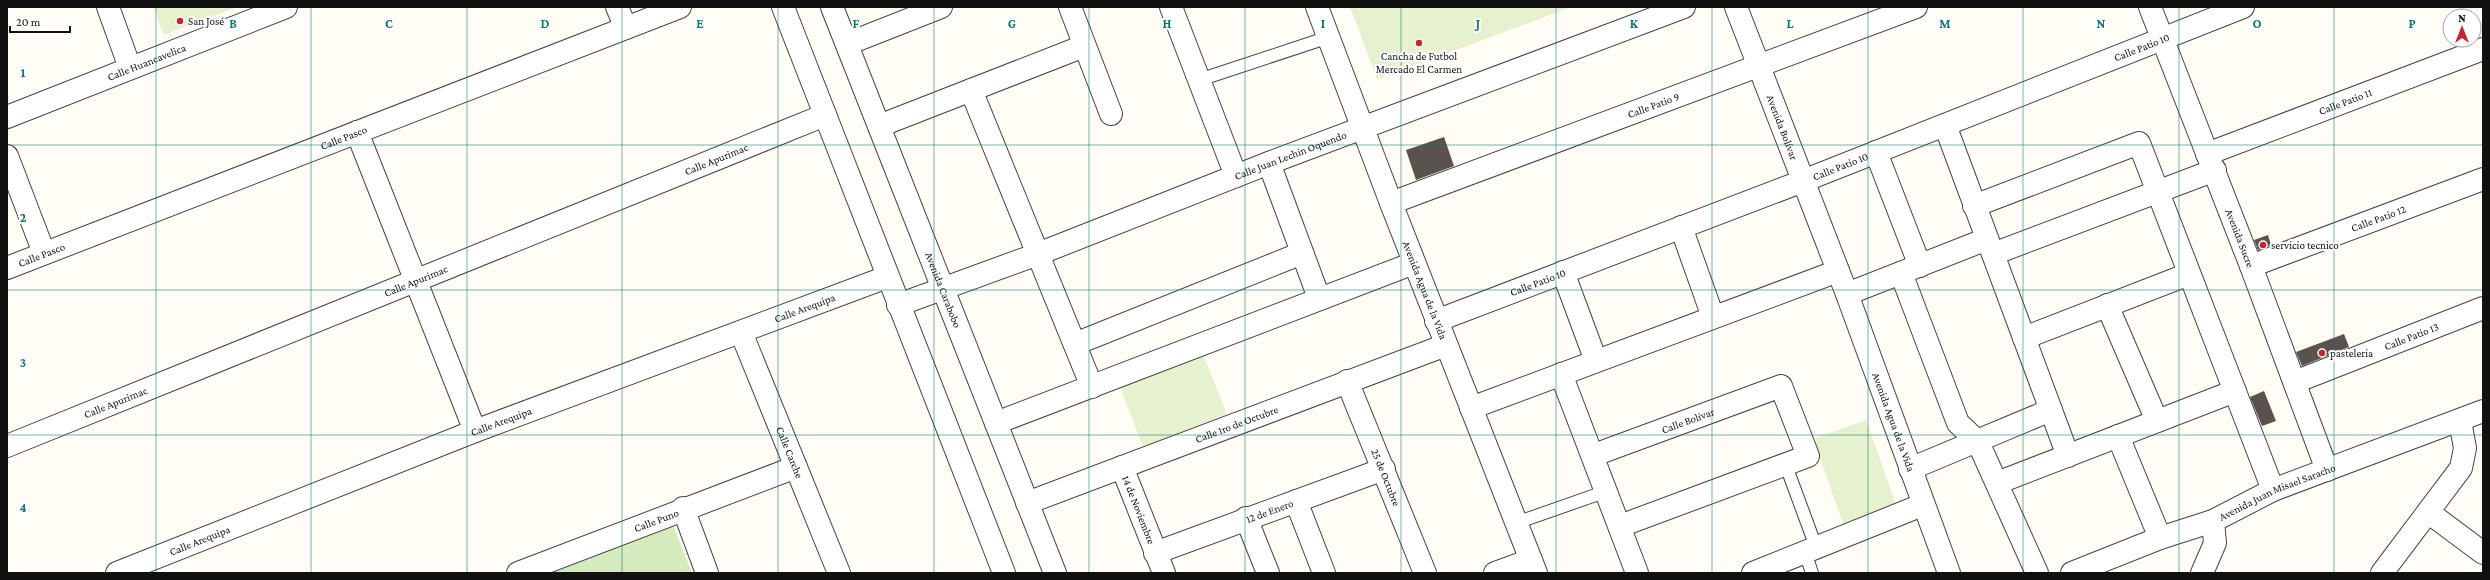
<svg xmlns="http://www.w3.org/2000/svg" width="2490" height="580" viewBox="0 0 2490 580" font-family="'Crimson Pro',serif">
	<rect width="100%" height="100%" fill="#fffdf5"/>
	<path fill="#d5ebbd" d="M673,525L692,573H548Z"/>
	<path fill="#e6f2cf" d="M153,7H237L164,35Z
		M1350,7H1569V8L1377,79Z
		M1202,352L1227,414L1143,447L1119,384Z
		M1866,420L1897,507L1844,526L1813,439Z"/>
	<path fill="#5a524d" d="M1444,137L1454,166L1416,180L1406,150Z
		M2268,235L2271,245L2258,250L2254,240Z
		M2344,334L2349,347L2302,366L2296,352Z
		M2264,391L2276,421L2262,426L2250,397Z"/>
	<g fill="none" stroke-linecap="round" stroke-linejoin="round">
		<g stroke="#444" stroke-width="14">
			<path id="service" d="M1199,80L1329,37
				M1785,463L1816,547
				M1516,523L1607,491
				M1805,552L1812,573"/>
		</g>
		<g stroke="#444" stroke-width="24">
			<g id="minor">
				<path d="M108,7L130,68"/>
				<path d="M617,7L626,28"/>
				<path d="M1070,7L1111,114"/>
				<path d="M1171,7L1236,176"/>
				<path id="s1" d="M1317,7L1391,203L1536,573"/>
				<path id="s2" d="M1736,7L1847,294L1949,573"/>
				<path id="s3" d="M2150,7L2251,266L2327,470"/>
				<path d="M847,44L941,7"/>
				<path d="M971,90L1092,387"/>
				<path id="s4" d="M7,117L286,7"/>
				<path d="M1945,125L2068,456"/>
				<path d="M879,126L1084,46"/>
				<path d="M357,132L475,431"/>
				<path d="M1876,152L1920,266"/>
				<path id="s5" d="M2207,154L2483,49"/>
				<path d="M7,156L44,253"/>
				<path d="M1269,163L1319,298"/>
				<path id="s6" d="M1391,203L1916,7"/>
				<path d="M1974,206L2139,143L2273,490"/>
				<path d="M1681,227L1713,317"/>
				<path d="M1993,254L2215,170"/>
				<path id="s7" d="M2251,266L2483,179"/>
				<path id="s8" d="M7,268L680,7"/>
				<path d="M1563,272L1596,361"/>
				<path d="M1901,273L1958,423L1978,442L2037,573"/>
				<path d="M1847,294L1987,239"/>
				<path id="s9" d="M898,305L1038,254L1269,163L1684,7"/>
				<path d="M2107,305L2157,421"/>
				<path id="s10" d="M1436,321L1803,181L2243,7"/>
				<path id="s11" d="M741,332L839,573"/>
				<path d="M2024,338L2189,274"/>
				<path d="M1075,344L1302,253"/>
				<path d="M1561,374L1637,573"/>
				<path id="s12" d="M1347,381L1425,573"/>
				<path id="s13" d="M2295,382L2483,308"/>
				<path d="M1471,408L1838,271"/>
				<path d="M996,423L1414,263"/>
				<path d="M2118,436L2160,538"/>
				<path id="s14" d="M7,446L825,115"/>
				<path id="s15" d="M1594,455L1781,386L1808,456L1620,526"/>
				<path id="s16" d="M1122,467L1164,573"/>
				<path d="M1910,469L2051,410"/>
				<path d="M1997,483L2235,391"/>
				<path d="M1296,501L1324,573"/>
				<path id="s17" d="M1027,503L1446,345"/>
				<path d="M683,508L707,573"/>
				<path d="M2428,512L2483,553"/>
				<path d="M1246,518L1268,573"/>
				<path id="s18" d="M1155,553L1384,469"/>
				<path id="s19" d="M117,573L475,431L887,277"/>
				<path id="s20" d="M518,573L796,467"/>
				<path d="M1495,573L1531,560"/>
				<path d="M1753,573L1922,505"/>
				<path d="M2202,573L2215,543L2213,521"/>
				<path d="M2382,573L2461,468L2465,448L2460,421"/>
			</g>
		</g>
		<g stroke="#444" stroke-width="24">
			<g id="tertiary">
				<path d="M783,7L1004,573"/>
				<path id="s21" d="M832,7L1055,573"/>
				<path id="s22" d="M2072,573L2160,538L2213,521L2273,490L2483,411"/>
			</g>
		</g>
		<use href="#service" stroke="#fff" stroke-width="12"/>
		<use href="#minor" stroke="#fff" stroke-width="22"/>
		<use href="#tertiary" stroke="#fff" stroke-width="22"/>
	</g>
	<path fill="none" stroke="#0f766e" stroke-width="1" stroke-opacity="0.55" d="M156,7V573M311,7V573M467,7V573M622,7V573M778,7V573M934,7V573M1089,7V573M1245,7V573M1401,7V573M1556,7V573M1712,7V573M1868,7V573M2023,7V573M2179,7V573M2334,7V573M7,145H2483M7,290H2483M7,435H2483"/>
	<g fill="#c4262e" stroke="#fff" stroke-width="1.5">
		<circle cx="180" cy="21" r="4"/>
		<circle cx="1419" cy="43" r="4"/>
		<circle cx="2263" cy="245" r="4"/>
		<circle cx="2322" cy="353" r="4"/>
	</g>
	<g text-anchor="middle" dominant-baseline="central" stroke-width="4" stroke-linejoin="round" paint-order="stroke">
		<g font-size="11" fill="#111" stroke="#fff" text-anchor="start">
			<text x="188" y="21">San José</text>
			<text x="1419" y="56" text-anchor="middle">Cancha de Futbol<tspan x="1419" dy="13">Mercado El Carmen</tspan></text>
			<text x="2271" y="245">servicio tecnico</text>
			<text x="2330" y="353">pasteleria</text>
		</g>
		<g font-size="11" fill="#111" stroke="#fff">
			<text stroke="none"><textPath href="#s10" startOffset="757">Calle Patio 10</textPath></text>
			<text stroke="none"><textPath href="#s4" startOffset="150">Calle Huancavelica</textPath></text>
			<text stroke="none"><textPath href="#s5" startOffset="148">Calle Patio 11</textPath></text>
			<text stroke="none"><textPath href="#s6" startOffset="280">Calle Patio 9</textPath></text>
			<text stroke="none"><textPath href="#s2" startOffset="129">Avenida Bolívar</textPath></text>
			<text stroke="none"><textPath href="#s8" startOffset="361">Calle Pasco</textPath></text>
			<text stroke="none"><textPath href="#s9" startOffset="420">Calle Juan Lechin Oquendo</textPath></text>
			<text stroke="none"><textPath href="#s14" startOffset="765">Calle Apurimac</textPath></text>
			<text stroke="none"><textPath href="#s10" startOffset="433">Calle Patio 10</textPath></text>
			<text stroke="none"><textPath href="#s7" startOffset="136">Calle Patio 12</textPath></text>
			<text stroke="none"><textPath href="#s3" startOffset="248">Avenida Sucre</textPath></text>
			<text stroke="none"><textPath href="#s8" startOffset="37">Calle Pasco</textPath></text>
			<text stroke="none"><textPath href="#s14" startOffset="441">Calle Apurimac</textPath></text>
			<text stroke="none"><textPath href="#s10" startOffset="109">Calle Patio 10</textPath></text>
			<text stroke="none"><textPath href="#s21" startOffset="304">Avenida Carabobo</textPath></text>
			<text stroke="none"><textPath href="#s1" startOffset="303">Avenida Agua de la Vida</textPath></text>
			<text stroke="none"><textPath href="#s19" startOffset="737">Calle Arequipa</textPath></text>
			<text stroke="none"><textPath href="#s13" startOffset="125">Calle Patio 13</textPath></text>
			<text stroke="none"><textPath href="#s14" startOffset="117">Calle Apurimac</textPath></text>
			<text stroke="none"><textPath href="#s15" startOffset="100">Calle Bolívar</textPath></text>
			<text stroke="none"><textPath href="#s19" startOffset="413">Calle Arequipa</textPath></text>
			<text stroke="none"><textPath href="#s2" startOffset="444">Avenida Agua de la Vida</textPath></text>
			<text stroke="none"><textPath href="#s17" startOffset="224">Calle 1ro de Octubre</textPath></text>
			<text stroke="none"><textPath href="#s11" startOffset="130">Calle Carche</textPath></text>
			<text stroke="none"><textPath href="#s12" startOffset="104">25 de Octubre</textPath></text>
			<text stroke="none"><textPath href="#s22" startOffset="221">Avenida Juan Misael Saracho</textPath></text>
			<text stroke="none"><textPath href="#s16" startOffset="46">14 de Noviembre</textPath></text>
			<text stroke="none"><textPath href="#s18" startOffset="122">12 de Enero</textPath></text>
			<text stroke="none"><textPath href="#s20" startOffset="148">Calle Puno</textPath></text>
			<text stroke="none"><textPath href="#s19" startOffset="89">Calle Arequipa</textPath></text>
		</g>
	</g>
	<g font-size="13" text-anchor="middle" font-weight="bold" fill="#0f766e" stroke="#fff" stroke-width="4" stroke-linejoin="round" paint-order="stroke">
		<text x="233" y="28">B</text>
		<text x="389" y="28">C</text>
		<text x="545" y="28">D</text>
		<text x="700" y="28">E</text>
		<text x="856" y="28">F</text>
		<text x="1012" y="28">G</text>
		<text x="1167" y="28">H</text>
		<text x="1323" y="28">I</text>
		<text x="1478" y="28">J</text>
		<text x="1634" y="28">K</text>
		<text x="1790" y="28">L</text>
		<text x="1945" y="28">M</text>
		<text x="2101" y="28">N</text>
		<text x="2257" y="28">O</text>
		<text x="2412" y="28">P</text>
		<text x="23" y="77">1</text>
		<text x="23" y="222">2</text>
		<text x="23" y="367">3</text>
		<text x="23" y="512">4</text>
	</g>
	<rect width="2490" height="580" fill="none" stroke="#111111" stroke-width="16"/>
	<g transform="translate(2462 28)"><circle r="19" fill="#ffffff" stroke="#a0a0a0"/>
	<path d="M0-3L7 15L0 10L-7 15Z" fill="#c4262e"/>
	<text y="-6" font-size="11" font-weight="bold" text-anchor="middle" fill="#111111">N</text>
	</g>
	<path d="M10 26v6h60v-6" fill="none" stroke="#111111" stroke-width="2"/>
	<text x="16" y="26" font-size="12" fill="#111111" stroke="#ffffff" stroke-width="3" paint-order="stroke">20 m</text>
</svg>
